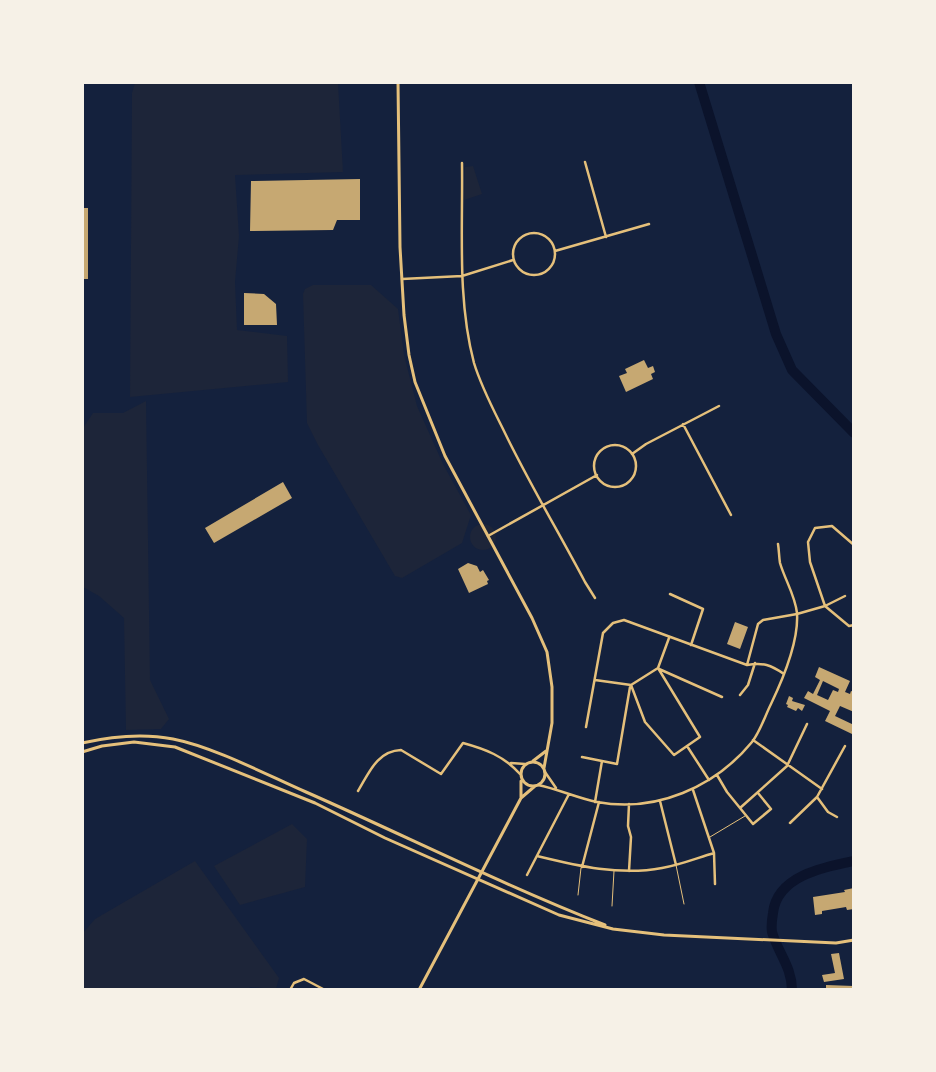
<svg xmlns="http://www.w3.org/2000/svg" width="936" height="1072" viewBox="0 0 936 1072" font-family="Mulish,sans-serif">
	<rect width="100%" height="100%" fill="#14213d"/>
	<path fill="#1d2539" d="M135,83H338L343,172L235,175L239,236L235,282L237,330L287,336L288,382L130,397L132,93Z
		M473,166L482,194L464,200L465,167Z
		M371,285L398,309L404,355L417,406L443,464L471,515L462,543L402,578L395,576L318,445L307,423L303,294L305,289L313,285Z
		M146,401L150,680L169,719L161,729L126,730L124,618L99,596L83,587V428L93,413H123Z
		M470 537a13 13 0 1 1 26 0a13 13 0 1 1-26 0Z
		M292,824L307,839L305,887L240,905L214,866Z
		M195,861L279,978L276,989L250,987L248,990L83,989V933L95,919Z"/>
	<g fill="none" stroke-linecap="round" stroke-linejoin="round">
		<path stroke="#0b132b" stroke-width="10" d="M699,82L776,334L792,370L854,433
			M792,990C792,967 778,953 772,932C771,926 772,919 773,913C777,876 824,867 854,861"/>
	</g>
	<path fill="#c6a872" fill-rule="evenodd" d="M360,179V220H337L333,230L250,231L251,181Z
		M82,208H88V279H82Z
		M244,293L264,294L276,304L277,325H244Z
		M644,360L648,368L653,366L655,372L651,374L653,379L626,392L619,376L627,373L625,369Z
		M283,482L292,498L214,543L205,528Z
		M468,563L477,566L480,572L483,570L489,580L487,581L488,584L469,593L458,569Z
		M735,622L748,627L740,649L727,644Z
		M819,667L850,681L845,692L850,694L851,691L854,692V712L840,706L835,716L854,725L852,734L825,721L830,711L804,698L808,691L813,694L820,680L815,677ZM823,681L839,689L838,692L833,690L828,700L817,695Z
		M789,696L793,698L792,701L805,705L802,711L798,708L796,711L787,707L788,705L786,704Z
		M854,888V909L847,910L846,907L822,911V914L815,915L813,897L845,892L844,890Z
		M839,953L844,979L824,982L822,975L835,973L831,954Z
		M826,985L854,986V990H826Z"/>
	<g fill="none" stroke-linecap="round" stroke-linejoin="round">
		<path stroke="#e5c07b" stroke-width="1" d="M710,837L745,816
			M676,865L684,904
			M578,895L581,868
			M612,906L614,871"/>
		<path stroke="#e5c07b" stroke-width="2.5" d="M585,162L606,237
			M462,163C463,229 457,299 474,363C481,386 492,407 503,429C528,481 558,531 585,582L595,598
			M513 254a21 21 0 1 1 42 0a21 21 0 1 1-42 0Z
			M555,251L649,224
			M402,279L462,276L513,260
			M683,424L731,515
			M594 466a21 21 0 1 1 42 0a21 21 0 1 1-42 0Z
			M632,454L646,444L719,406
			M488,536L597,475
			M670,594L703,609L691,645
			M845,596L825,606L849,626L854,625
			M747,665L758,624L763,620L797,614L825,606L810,562L808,542L815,528L832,526L854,545
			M659,669L722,697
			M595,680L631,685L658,668L669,638
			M631,685L645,722L674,755L700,737L658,668
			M740,695L748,685L755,663
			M586,727L603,633L613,623L624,620L747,665C763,662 771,665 784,674
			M753,740L822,789
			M687,746L709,780
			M582,757L617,764L630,687
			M511,763L525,764
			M545,772L556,788
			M717,775L727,792L753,824L771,809L758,793
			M538,785C558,789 577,798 597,802C656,813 715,787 752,742C760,732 765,716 771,704C783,679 799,642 797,613C795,595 785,580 780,563C779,557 779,550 778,544
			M693,790L714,853L715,884
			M358,791C369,773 377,751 401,750L441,774L463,743C485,749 504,756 520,774
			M817,797L828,812L837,817
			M660,801L676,865
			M595,802L602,761
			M629,804L628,826L631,837L629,871
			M740,808L787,766L807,724
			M790,823L817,797L845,746
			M537,856C578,866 620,876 662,868C680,865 697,858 714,853
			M582,867L599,802
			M527,875L569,794
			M290,990L294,983L304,979L325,990"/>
		<path stroke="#e5c07b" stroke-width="3" d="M398,82L400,247L404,315L409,355L415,382L445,456L532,618L547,652L552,687V723L544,768
			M533,761L546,751
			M521 774a12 12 0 1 1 24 0a12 12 0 1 1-24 0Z
			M521,797V781
			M419,990L521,798L535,786"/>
		<path stroke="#e5c07b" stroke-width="3" d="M82,743C113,736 142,733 173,739C214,747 267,775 306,792C406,836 503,885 605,925
			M82,752L102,746L134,742L175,747L315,803L385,838L559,915L613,929L664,935L836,943L854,940"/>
	</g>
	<rect width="936" height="1072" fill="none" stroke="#f6f1e7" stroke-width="168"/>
</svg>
